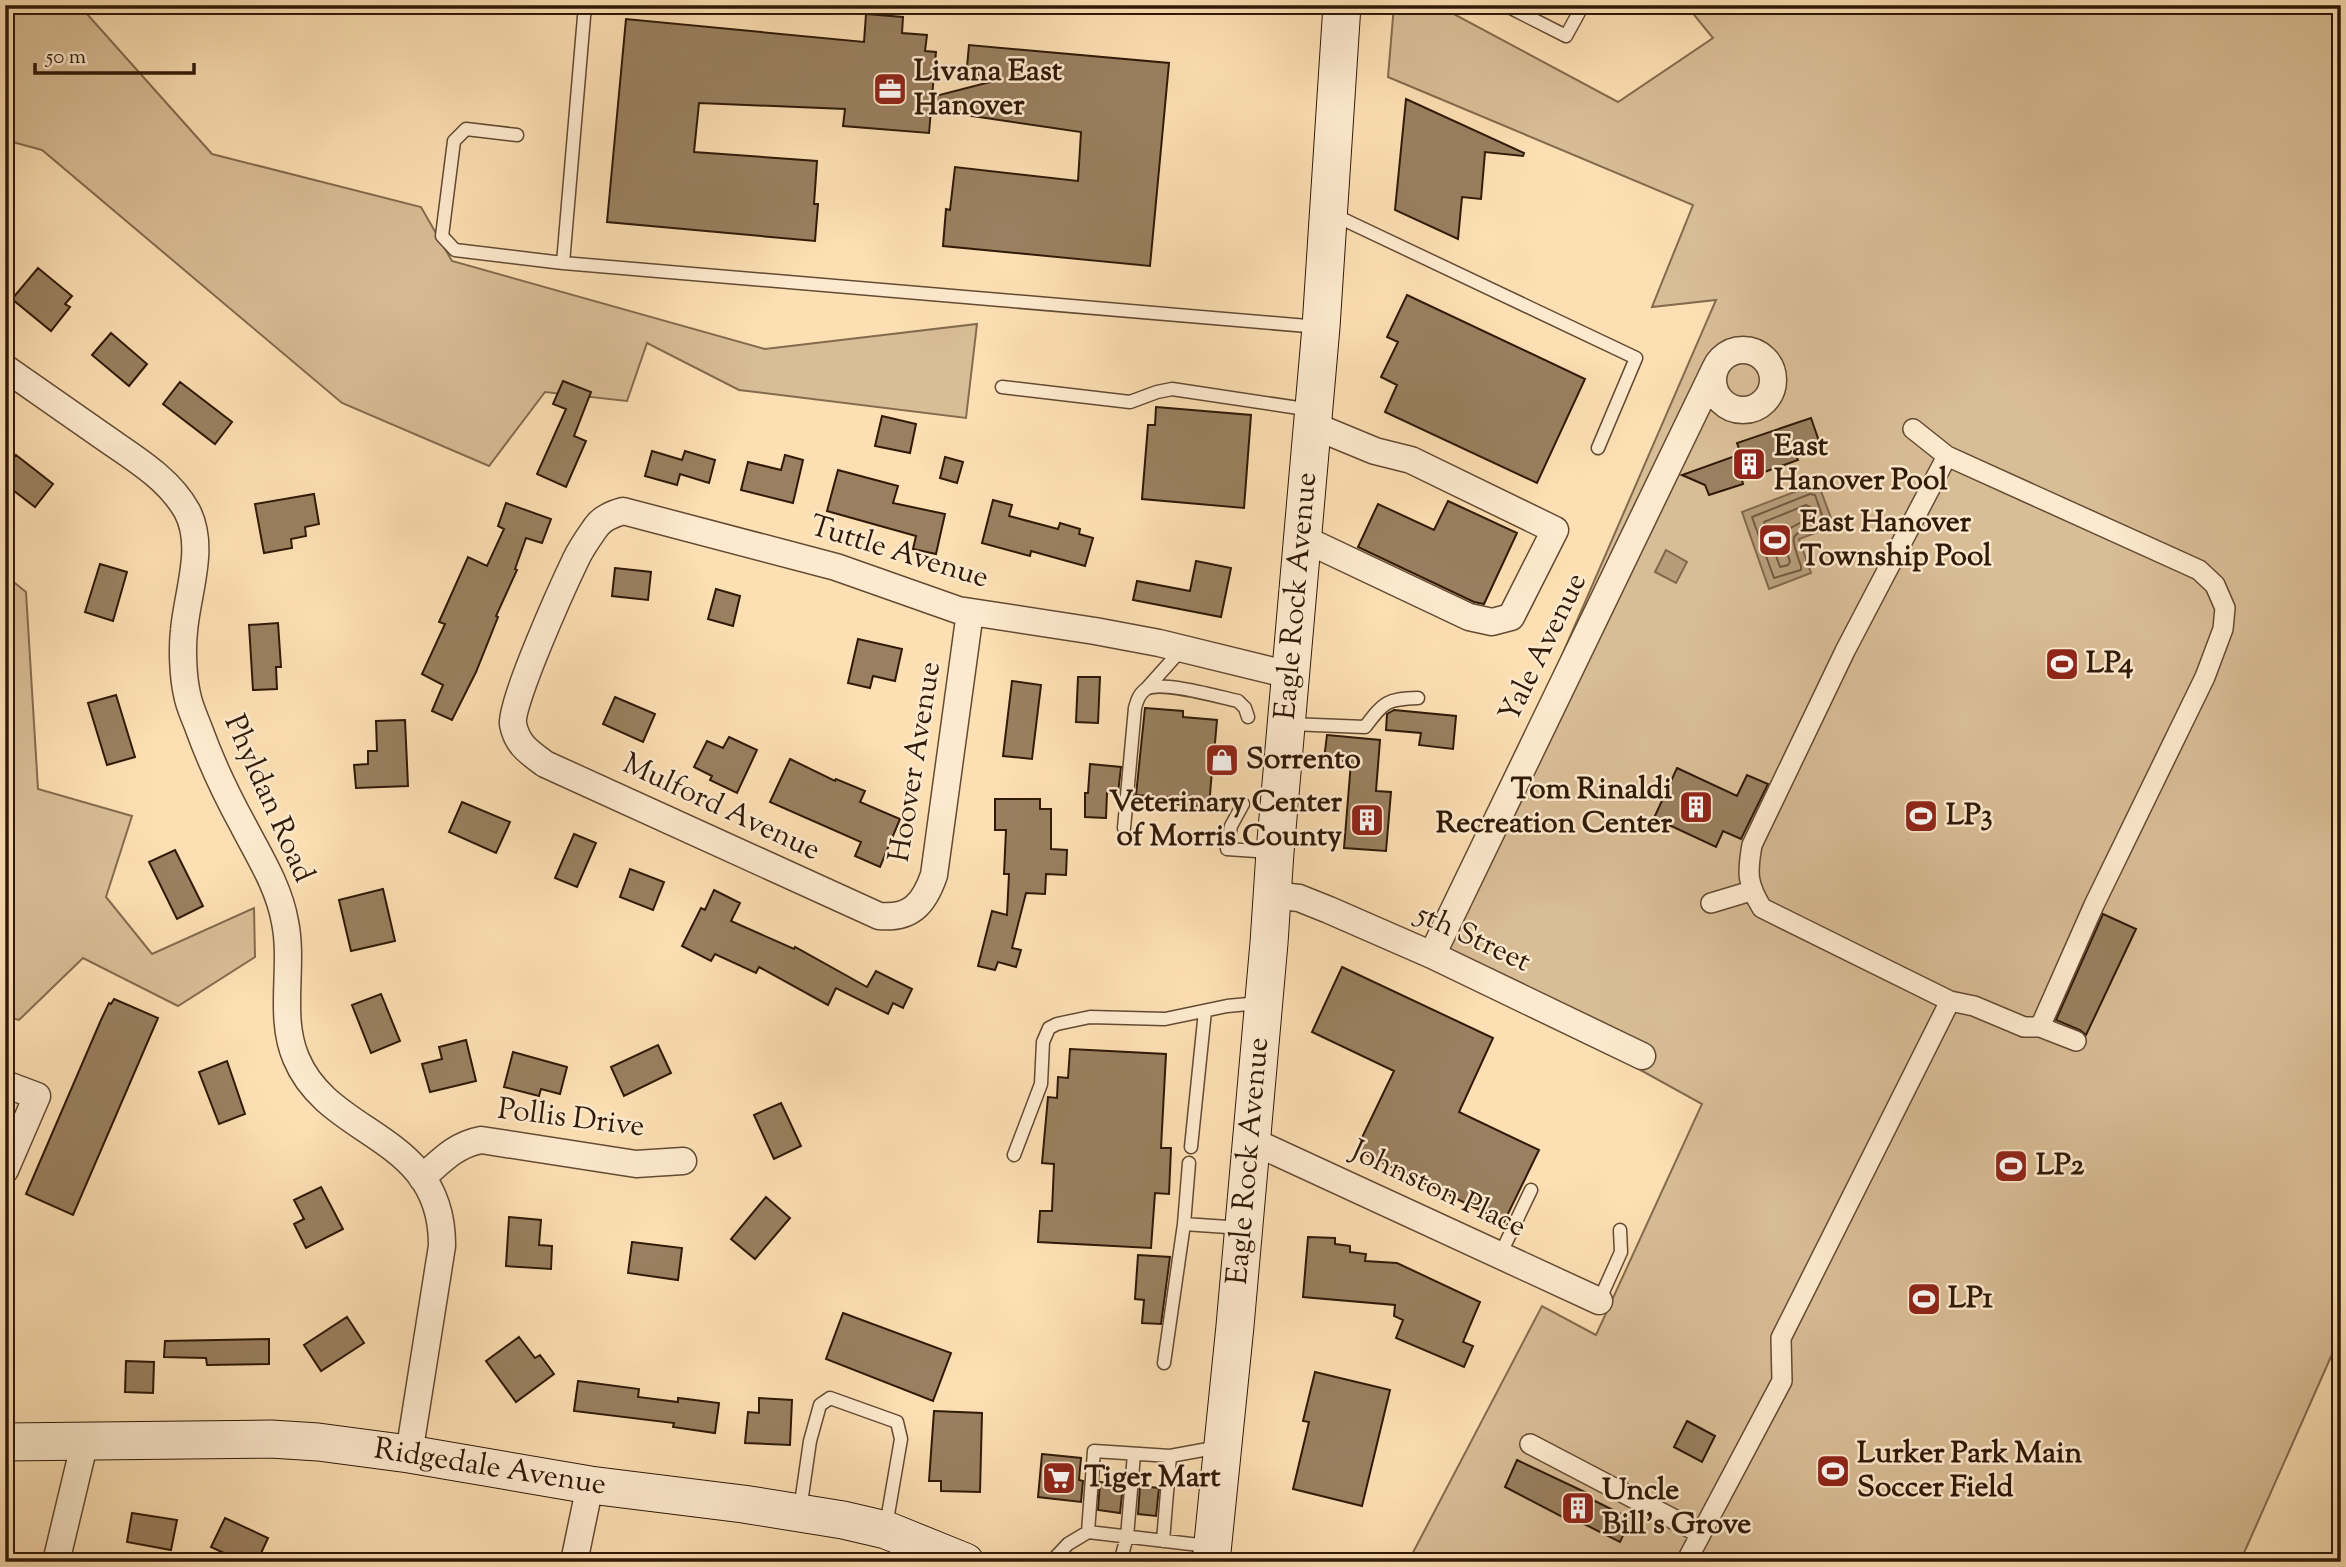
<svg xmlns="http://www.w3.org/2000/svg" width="2346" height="1567" viewBox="0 0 2346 1567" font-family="'Sorts Mill Goudy',serif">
	<rect width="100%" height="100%" fill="#fcdfb3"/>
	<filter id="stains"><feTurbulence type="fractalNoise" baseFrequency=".00286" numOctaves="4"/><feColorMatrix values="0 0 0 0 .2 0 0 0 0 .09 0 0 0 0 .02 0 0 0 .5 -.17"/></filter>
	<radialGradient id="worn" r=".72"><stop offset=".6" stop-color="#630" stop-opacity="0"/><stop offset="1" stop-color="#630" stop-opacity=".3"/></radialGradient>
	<path fill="#d9bd96" stroke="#846b4e" stroke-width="2" d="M5,5H79L212,154L421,207L452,261L765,349L977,324L966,418L739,390L647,343L627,401L545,392L489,466L342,403L42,150L5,140Z
		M1394,5H1437L1618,102L1713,38L1686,5H2341V1334L2240,1562H1408L1542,1306L1596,1335L1702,1104L1432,955L1716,300L1652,307L1693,205L1388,77Z
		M5,575L26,592L38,789L132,816L106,897L152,954L254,908L255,957L178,1006L83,958L19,1020L5,1016Z"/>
	<path fill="#b79c79" stroke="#81684b" stroke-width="2" d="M1818,483L1834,526L1799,539L1811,573L1769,589L1742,512Z
		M1666,550L1687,562L1676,583L1655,572Z"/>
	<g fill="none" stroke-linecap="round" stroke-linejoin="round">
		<path stroke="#745a40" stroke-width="2" d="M1810,494L1815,495L1824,521C1794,539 1786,525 1801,566V570L1774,578L1752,517Z
			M1806,505L1810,507L1812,516C1783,534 1779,525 1790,562L1788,565L1780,567L1764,522Z"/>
	</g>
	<path fill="#9a8060" stroke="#301907" stroke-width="2" d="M866,14L903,17L902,33L927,35L925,51L936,52L932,97L990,82L967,67L969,45L1169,63L1150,266L943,246L946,209L950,210L955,167L1078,181L1081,132L931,110L929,133L843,126L845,109L699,103L694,152L817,161L814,204H818L815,241L607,222L626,19L864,42Z
		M1406,99L1524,153L1523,156L1485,152L1481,199L1462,197L1458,239L1395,210Z
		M38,268L72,296L65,304L70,307L51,331L12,299Z
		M1407,295L1585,379L1537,483L1385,412L1397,385L1381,377L1398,342L1387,337Z
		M111,333L147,364L129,386L92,355Z
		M563,381L591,392L574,436L586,441L566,487L537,474L566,409L553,404Z
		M180,382L232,422L215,444L163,404Z
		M1156,407L1251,415L1244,508L1142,499L1148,425H1155Z
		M882,416L916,424L910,453L875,446Z
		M1811,418L1821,447L1796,456L1798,460L1742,480L1743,484L1709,495L1705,485L1682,475L1741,454L1737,443Z
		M652,451L682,460L685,451L715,460L709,483L680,474L677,485L645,476Z
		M16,455L53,484L35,507L5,484V468Z
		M785,455L803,460L793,503L741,490L748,462L781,470Z
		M945,457L963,462L957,483L940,478Z
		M838,470L898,486L893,503L945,514L936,554L913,549L916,536L827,511Z
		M314,494L319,524L305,527L306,536L291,539L292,548L264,553L255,504Z
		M993,500L1012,505L1009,516L1058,529L1060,523L1080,529L1079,534L1093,538L1085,566L1031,551L1030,556L982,543Z
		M1448,501L1517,533L1484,604L1474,602L1358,547L1378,504L1434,530Z
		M506,503L551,519L542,543L526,538L515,569L517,570L496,616L498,617L476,672L452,720L432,711L443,685L422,674L445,624L439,622L468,557L487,566L504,529L498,526Z
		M1196,561L1231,568L1221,617L1133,600L1137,581L1190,591Z
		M100,564L127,572L113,621L85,612Z
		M615,568L651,572L648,600L612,596Z
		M716,589L740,596L733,626L708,619Z
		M278,623L281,667H276L277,689L253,690L249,625Z
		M858,639L902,649L895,681L873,676L870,688L848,683Z
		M1078,677H1100L1098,723L1076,722Z
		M1012,681L1041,685L1032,759L1003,756Z
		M116,695L135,757L107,765L88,703Z
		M615,697L655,714L643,742L603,724Z
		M1145,708L1183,711V717L1217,720L1214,754H1220L1219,770H1212L1209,807L1174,804L1175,798L1136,795Z
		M1394,710L1456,716L1453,749L1419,745L1421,733L1386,730L1387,714Z
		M405,720L408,786L356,788L354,765L368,764V751H377L376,721Z
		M1327,735L1380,740L1376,791L1391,792L1386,851L1344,848L1351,762L1324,759Z
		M729,737L757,750L737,793L710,780L712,776L694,767L707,741L723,748Z
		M790,759L835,781L836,779L865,791L860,802L900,819L880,867L855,856L861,842L770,802Z
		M1090,764L1121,767L1118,793H1107L1106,818L1085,817V793H1088Z
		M1677,768L1737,796L1747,775L1768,784L1741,839L1723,831L1716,847L1654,818Z
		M995,799H1040V809H1051V849L1067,850L1066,875L1046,874L1045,894L1026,893L1012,948L1021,950L1016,967L998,962L995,970L978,966L992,911L1007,915L1009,874H1004L1006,830H995Z
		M462,802L510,822L496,853L449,832Z
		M574,834L596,843L577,887L555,878Z
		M175,850L203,906L177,919L149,862Z
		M630,869L664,882L653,910L620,897Z
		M383,889L395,941L351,951L339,900Z
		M714,890L740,903L731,921L794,949L795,947L867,987L876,971L912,989L903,1008L893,1003L888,1014L836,988L828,1005L759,967L756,973L715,954L711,961L682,946L701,908L705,910Z
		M2103,914L2136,929L2086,1035L2080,1030L2056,1020Z
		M1342,967L1493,1038L1459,1112L1539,1150L1504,1222L1356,1150L1394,1071L1312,1032Z
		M381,994L400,1041L371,1053L352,1005Z
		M114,999L158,1018L73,1215L26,1194L101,1020L109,1003L111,1004Z
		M466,1040L476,1081L430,1092L422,1064L442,1059L439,1047Z
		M658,1045L671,1073L624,1096L611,1067Z
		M1070,1049L1166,1054L1161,1148H1171L1169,1194L1155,1193L1151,1248L1038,1242L1040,1211H1052L1054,1164L1042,1163L1048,1097L1057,1098L1058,1077L1068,1078Z
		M513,1052L567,1067L560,1094L541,1089L539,1096L504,1087Z
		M227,1061L245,1114L219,1124L199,1072Z
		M781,1103L801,1146L774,1159L754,1115Z
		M321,1187L343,1229L306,1248L294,1224L304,1219L294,1200Z
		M766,1197L790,1218L755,1259L731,1239Z
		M509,1217L541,1220L539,1245L552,1246L551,1269L506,1266Z
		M1308,1237L1335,1238V1244L1350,1246V1252L1366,1254L1365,1261L1397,1263L1480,1302L1463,1342L1473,1346L1464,1367L1396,1338L1403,1320L1394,1316L1395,1305L1303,1297Z
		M632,1242L682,1248L678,1280L628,1273Z
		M1138,1255L1170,1257L1161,1324L1142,1323L1144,1300L1135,1299Z
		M843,1313L951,1353L933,1401L826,1359Z
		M347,1317L364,1343L321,1371L304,1345Z
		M519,1337L535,1358L540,1355L554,1374L516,1402L486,1361Z
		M269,1339V1364L207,1365L206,1358L164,1357L165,1341Z
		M126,1361L154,1362L153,1393L125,1392Z
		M1315,1372L1390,1390L1362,1506L1293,1489L1309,1422L1303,1421Z
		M578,1381L639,1389L638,1397L678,1402V1398L719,1403L715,1433L673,1427L674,1423L574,1411Z
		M759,1398L792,1400L790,1445L745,1443L748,1412L759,1413Z
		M934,1411L982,1413L980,1492L941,1491V1481H929Z
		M1687,1421L1715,1436L1702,1462L1674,1447Z
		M1042,1454L1081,1458L1079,1480L1083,1481L1081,1502L1038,1497Z
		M1517,1460L1589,1494L1587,1497L1631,1519L1620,1542L1576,1520L1574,1523L1505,1487Z
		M1100,1482L1123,1485L1120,1513L1098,1510Z
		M1140,1486L1159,1488L1156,1516L1138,1514Z
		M132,1513L177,1520L171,1550L127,1542Z
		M225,1518L268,1538L257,1562H243L211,1547Z"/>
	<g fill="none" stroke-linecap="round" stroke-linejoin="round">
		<g stroke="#634a32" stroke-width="15">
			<path id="service" d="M1505,5L1566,36L1583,5
				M517,135L466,129L454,141L442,236L455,250L563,263L1319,327
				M1332,214L1636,358L1598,448
				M563,263L585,5
				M1002,387L1130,402L1157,392L1172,389L1312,410
				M1147,688L1182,649
				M1290,724L1365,727C1384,702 1386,699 1418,698
				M1243,804L1231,826L1227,849L1271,852
				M1124,828L1135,708C1137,701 1139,694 1146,689C1162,680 1218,697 1238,701L1245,708L1248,717
				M1191,1147L1205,1011
				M1014,1155L1041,1084L1043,1042L1049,1028L1057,1024L1090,1017L1165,1019L1227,1006L1259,1003
				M1184,1224L1189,1163
				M1500,1255L1531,1190
				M1599,1301L1621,1252L1620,1230
				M1164,1363L1184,1224L1242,1228
				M800,1510L810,1441L820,1405L830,1398L897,1422L901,1439L886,1526
				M1163,1541L1170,1456
				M1208,1546L1088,1532L1094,1451L1170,1456L1219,1447
				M1051,1562L1068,1544L1088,1532
				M1120,1562L1127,1537L1134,1454"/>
		</g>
		<g stroke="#634a32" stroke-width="22">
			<path id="pedestrian" d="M1913,429L1947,456
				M1711,903L1751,891
				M2040,1027L2094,905L2205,677L2223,629L2225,608L2215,585L2199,570L1947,456L1845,651L1752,845C1747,873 1747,884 1762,908L1950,1001L1974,1006L2024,1027H2040L2076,1041
				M1530,1444L1700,1533
				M1686,1562L1782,1381L1781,1338L1950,1001"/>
		</g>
		<g stroke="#634a32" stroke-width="29">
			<path id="minor" d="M1713 380a30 30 0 1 1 60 0a30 30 0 1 1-60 0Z
				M5,368C37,390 69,413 101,435C132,457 168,477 187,511C206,547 187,593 184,631C182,648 183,677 187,694C189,706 195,718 199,729C211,762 226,794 243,825C259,856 279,887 285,922C294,966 278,1016 296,1058C329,1139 443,1133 442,1246L409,1454
				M1302,538L1469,617L1492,622L1511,617L1555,530L1411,460L1375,451L1312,425
				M970,612L934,875C924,904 911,919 879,916L545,764C529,752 517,745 513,724C510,703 564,584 576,559C581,548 589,537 596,527C602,518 613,514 623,511L836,567L958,610L1095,631L1159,643L1290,675
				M1272,895L1299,898L1329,910L1432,955L1642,1056
				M1432,955L1715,369
				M5,1084L37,1096L5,1170
				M1250,1140L1599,1301
				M422,1178C441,1161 455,1145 481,1140L636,1164L683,1161
				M56,1562L85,1441
				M574,1562L590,1485"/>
		</g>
		<g stroke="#301907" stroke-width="39">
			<path id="secondary" d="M5,1442L271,1439L318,1442L409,1454L590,1485L743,1504L843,1520L886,1530L965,1562
				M1211,1562L1235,1326L1269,943L1275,852L1321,327L1342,5"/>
		</g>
		<use href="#service" stroke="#fdeace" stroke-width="12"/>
		<use href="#pedestrian" stroke="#fdeace" stroke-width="19"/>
		<use href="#minor" stroke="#fdeace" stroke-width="26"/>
		<use href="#secondary" stroke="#fdeace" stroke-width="37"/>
	</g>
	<defs>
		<g id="office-square" transform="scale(1.75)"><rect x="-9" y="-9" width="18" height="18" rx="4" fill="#8f2418" stroke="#fdeace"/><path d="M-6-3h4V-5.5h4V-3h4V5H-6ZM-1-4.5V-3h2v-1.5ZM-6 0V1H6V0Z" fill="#fff"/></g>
		<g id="building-square" transform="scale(1.75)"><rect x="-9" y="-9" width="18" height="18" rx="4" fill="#8f2418" stroke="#fdeace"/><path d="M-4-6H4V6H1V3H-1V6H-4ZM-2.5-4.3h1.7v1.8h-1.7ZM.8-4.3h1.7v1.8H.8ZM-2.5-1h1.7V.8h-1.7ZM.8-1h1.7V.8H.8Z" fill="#fff"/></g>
		<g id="stadium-square" transform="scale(1.75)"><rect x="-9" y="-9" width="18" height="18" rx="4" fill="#8f2418" stroke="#fdeace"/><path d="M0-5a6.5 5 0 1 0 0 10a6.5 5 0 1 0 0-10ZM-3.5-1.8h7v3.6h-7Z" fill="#fff"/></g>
		<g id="shop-square" transform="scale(1.75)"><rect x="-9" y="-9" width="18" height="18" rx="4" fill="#8f2418" stroke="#fdeace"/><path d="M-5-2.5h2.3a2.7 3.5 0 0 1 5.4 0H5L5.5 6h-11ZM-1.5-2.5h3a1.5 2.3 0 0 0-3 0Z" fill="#fff"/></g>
		<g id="supermarket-square" transform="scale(1.75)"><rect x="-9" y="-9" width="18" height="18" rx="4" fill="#8f2418" stroke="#fdeace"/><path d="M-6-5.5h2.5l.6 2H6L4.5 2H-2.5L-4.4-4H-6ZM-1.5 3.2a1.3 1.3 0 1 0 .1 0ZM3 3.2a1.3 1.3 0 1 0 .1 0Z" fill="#fff"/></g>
	</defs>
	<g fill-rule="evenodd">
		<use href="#office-square" x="890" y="89"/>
		<use href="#building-square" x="1749" y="464"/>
		<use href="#stadium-square" x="1775" y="540"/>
		<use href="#stadium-square" x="2062" y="664"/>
		<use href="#shop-square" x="1222" y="760"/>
		<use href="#building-square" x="1696" y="807"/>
		<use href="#stadium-square" x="1921" y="816"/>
		<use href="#building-square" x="1367" y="820"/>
		<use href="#stadium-square" x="2011" y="1166"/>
		<use href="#stadium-square" x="1924" y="1299"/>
		<use href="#stadium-square" x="1833" y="1471"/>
		<use href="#supermarket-square" x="1059" y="1478"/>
		<use href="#building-square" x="1578" y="1508"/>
	</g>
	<g text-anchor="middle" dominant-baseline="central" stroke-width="5" stroke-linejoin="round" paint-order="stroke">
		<g font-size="30" font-weight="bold" fill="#301907" stroke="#fdeace" text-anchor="start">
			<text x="914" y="72">Livana East<tspan x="914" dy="34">Hanover</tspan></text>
			<text x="1774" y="447">East<tspan x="1774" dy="34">Hanover Pool</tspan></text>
			<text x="1800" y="523">East Hanover<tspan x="1800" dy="34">Township Pool</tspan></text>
			<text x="2086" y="664">LP4</text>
			<text x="1246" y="760">Sorrento</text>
			<text x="1672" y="790" text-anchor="end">Tom Rinaldi<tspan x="1672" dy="34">Recreation Center</tspan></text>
			<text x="1342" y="803" text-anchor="end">Veterinary Center<tspan x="1342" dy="34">of Morris County</tspan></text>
			<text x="1946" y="816">LP3</text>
			<text x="2036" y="1166">LP2</text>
			<text x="1948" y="1299">LP1</text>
			<text x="1857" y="1454">Lurker Park Main<tspan x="1857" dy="34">Soccer Field</tspan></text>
			<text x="1084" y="1478">Tiger Mart</text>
			<text x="1602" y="1491">Uncle<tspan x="1602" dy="34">Bill's Grove</tspan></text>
		</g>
		<g font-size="30" fill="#301907" stroke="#fdeace">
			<text transform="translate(899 553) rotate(17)">Tuttle Avenue</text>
			<text transform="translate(1297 596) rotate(-85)">Eagle Rock Avenue</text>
			<text transform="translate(1544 648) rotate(-64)">Yale Avenue</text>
			<text transform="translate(916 762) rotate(-81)">Hoover Avenue</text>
			<text transform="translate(268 799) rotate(66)">Phyldan Road</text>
			<text transform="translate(721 808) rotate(25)">Mulford Avenue</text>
			<text transform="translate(1473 939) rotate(25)">5th Street</text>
			<text transform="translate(571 1119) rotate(7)">Pollis Drive</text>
			<text transform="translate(1249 1161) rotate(-85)">Eagle Rock Avenue</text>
			<text transform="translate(1438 1190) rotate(25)">Johnston Place</text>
			<text transform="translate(490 1468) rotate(9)">Ridgedale Avenue</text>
		</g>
	</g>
	<rect width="2346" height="1567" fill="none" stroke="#fcdfb3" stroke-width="28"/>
	<rect x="7" y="7" width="2332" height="1553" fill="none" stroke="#301907" stroke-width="3.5"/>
	<rect x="14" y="14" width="2318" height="1539" fill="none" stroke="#301907" stroke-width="2"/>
	<path d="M35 63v10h159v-10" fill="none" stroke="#301907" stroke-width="3.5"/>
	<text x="46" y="63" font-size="21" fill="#301907" stroke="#fdeace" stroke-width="5" paint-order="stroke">50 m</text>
	<rect width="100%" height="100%" filter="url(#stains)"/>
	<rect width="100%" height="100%" fill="url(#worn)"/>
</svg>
